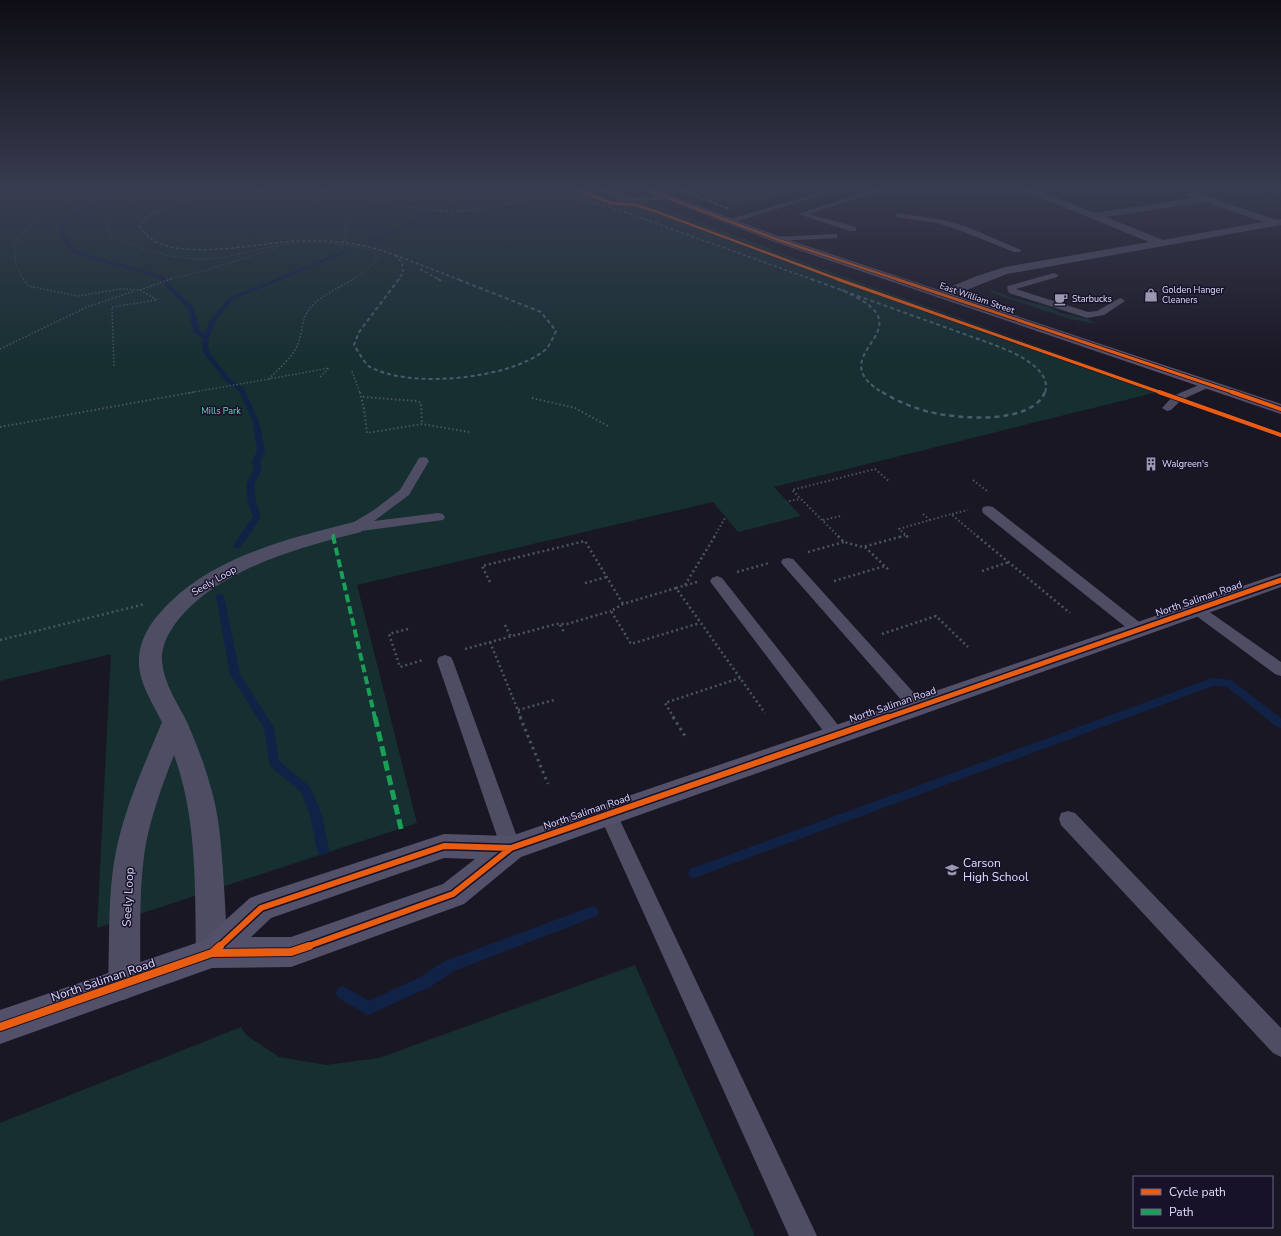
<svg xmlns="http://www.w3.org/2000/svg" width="1281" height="1236" viewBox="0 0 1281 1236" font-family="'Nunito Sans',sans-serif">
	<rect width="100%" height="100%" fill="#1a1724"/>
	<path fill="#162f31" d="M5,190H617L825,270L1162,391L774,487L801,516L738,532L713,502L357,585L417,823L97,928L111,654L0,681V200Z
		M685,190H799L735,208Z
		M990,289L1013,298L1049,307L1061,313L1088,319L1097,324L1070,319L992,293Z
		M635,965L755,1236H0V1123L241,1027L246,1035L279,1057L326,1065L379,1058Z"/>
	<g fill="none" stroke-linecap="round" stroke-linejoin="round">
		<path fill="#112247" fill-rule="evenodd" d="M107,190H111L106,201L69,220L65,225L63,233L74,249L89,255L163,276L174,289L194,307L200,332L204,334L211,319L229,298L345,250L349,251L233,300L217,319L209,337L208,345L210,354L230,379L244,389L259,422L265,451L260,462L262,469L254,484L256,502L261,517L240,548H237L233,546L253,517L248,502L246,484L254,469L252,462L257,451L253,422L239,391L226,381L204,354L202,345L203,338L194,333L188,308L170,291L159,278L85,257L70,251L59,233L61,225L65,218L103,199Z
			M493,190H500L451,209L448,208Z
			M436,212L439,213L371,242L367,241Z
			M220,593L224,596L240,674L274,728L279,761L309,786L311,789L322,815L329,850L327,854L323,855L319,854L317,850L310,815L301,792L270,766L264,728L230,674L216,596Z
			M1212,678L1231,680L1281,718V728L1277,727L1226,686H1213L694,878L690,877L688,873L690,869Z
			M593,906L597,908L599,912L597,916L454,971L430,987L368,1015L338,998L336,993L338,988L343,986L369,1001L420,977L445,961Z"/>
		<path stroke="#4a5563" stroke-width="1" stroke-dasharray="1 1.5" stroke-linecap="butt" d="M79,190L84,195
			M156,190C142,195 109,207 108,224C108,228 110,232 112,236C141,249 171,259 203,259C226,259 248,251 270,247C304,240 340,242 373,251L378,258L364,272L352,280
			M276,190C298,201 327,198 346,215V233L343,244
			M327,190L337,192
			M24,280L16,266L14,244C21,236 28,226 37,219C67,195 109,187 146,194
			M167,280L207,270L277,248"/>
		<path stroke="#4a5563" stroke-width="1.5" stroke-dasharray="1.5 2" stroke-linecap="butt" d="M23,279L28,286L78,296L121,289L140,290L157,300L112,307L114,366
			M140,290L171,279
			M0,349L87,307L135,291
			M352,371L360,393
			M320,377L329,368L269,379C278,369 291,359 297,346C303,334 301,319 310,308C321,295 339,288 354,279
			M188,393L269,379"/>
		<path stroke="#4a5563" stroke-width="2" stroke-dasharray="1.5 2.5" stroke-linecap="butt" d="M360,392L364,409L367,433L422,424L469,432
			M363,397L417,401L421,403L422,424
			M532,398L575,408L610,427
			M0,427L194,392
			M973,480L987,491
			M789,501L800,499
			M923,514L930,520
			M952,514L968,510
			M823,520L841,516
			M714,537L725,518
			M839,537L792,490L875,469L890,482
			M900,537L905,535
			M908,537L899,529L951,514L978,537"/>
		<path stroke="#4a5563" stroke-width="2.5" stroke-dasharray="2 3" stroke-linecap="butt" d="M838,536L844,542L863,547L903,536
			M906,536L908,537
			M977,536L1070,613
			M865,547L890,571
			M808,552L844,542
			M982,571L1009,562
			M737,572L769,563
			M834,581L885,566
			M490,582L482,566L585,541L623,604
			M697,582L676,588L765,713
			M585,583L607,577
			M685,585L715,536
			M676,588L623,604L611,611L631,644L700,623
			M505,625L511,637
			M560,625L564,632
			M408,629L389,634L400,667L423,660
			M882,634L936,616L968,647
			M0,640L145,604
			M490,642L521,718
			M465,649L556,624H567L611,611
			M518,710L554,700
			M674,718L665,703L740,678"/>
		<path stroke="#4a5563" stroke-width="3" stroke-dasharray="2.5 4" stroke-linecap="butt" d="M520,717L548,784
			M673,717L687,739"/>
		<path fill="#4f4d64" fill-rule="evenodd" d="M602,190H611L627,197L668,196L671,198L668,200L626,201Z
			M828,190H840L731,223H725L724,221Z
			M871,190H882L809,214L856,227V231H850L798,214Z
			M896,213L938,219L965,226L1021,250L1020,252H1014L959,230L937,223L896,217Z
			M834,234H837V238L776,241L772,239L776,237Z
			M1054,273L1058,275L1057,277L1016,289L1088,312L1097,311L1118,299L1121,298L1125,301L1104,315L1087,318L1009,293L1007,288L1008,286Z
			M1208,381L1212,382L1213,384L1212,386L1181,400L1171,410L1167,411L1162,408L1173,396Z
			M423,457L427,458L429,461L409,495L374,521L438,513L443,514L445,517L443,520L354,532L349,531L347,528L349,525L374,510L400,490L419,458Z
			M988,506L993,507L1143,625L1146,629L1143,633L1138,634L1133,633L983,513L982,510L983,507Z
			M788,558L793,559L923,703L925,707L923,711L917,713L911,711L783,565L781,562L783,559Z
			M717,576L722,578L842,730L845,735L842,740L836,742L830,740L712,584L710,581L712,578Z
			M1196,604L1201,606L1281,662V676L1275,674L1191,612L1189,609L1191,606Z
			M445,655L451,657L453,661L521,848L518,854L511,856L504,854L501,848L437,661L439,657Z
			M608,806L615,808L617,814L817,1236H789L599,814L601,808Z
			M1068,811L1075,813L1281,1028V1057L1273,1053L1061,825L1059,819L1061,813Z"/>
		<path fill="#4f4d64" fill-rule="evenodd" d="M1022,190H1037L1095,213L1193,198L1186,194L1191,191L1277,220L1281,219V225L1007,274L946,298H938L936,295L938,292L977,276L1005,267L1149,242ZM1205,202L1263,222L1163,240L1106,217Z
			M354,522L361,524L364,528L361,532C300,547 219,569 178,620C169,632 161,645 162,661C164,684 177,702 187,722C196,743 205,765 211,788C219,815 221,843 223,871C225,899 226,926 228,953L223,964L212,968L201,964L196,953C195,886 197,818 174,755C163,783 152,813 146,843C138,889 141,937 140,984L135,995L124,1000L113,995L108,984C110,937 107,888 118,842C128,800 146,761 162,722C152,702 137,680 139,657C140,641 149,625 159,614C207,558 286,539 354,522Z"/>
		<path fill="#53516a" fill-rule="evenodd" d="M1281,573V587L521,857L464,904L291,967L212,968L0,1044V1010L202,941L250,898L261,894L444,834L511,836ZM444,858L475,859L443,884L291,937H251L271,918Z"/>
		<path fill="#584e68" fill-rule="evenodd" d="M642,190H657L780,237L1281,404V414L772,241Z"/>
		<path stroke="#495b6c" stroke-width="1.5" stroke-dasharray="3 2.5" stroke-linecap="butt" d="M269,190C235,193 174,197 147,217C144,220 142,224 140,227C143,231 146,235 150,238C182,262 261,242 300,241C333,240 364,243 395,255
			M315,190C364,196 408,212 459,211C499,210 530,192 573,199C607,204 639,217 671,229C719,246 766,263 814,280
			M394,254L395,255
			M395,255L460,280
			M395,255C404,263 406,271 398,280
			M420,269L440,280"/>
		<path stroke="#495b6c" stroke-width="2" stroke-dasharray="4 3" stroke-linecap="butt" d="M399,279L359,332L354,345C358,351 364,363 370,367C411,389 510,379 545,350C550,346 553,337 556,331L541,312L457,279
			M438,279L441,281
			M811,279L844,291
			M842,290L844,291
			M844,291L992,344C1010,351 1053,367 1045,393
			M844,291C855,297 870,303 877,314C892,341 830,361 883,393"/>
		<path stroke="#495b6c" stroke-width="2.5" stroke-dasharray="5 4" stroke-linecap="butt" d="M882,392C897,401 913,408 930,412C958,419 1032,425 1045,392"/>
		<path stroke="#1a9f57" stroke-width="2" stroke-dasharray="4 2" stroke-linecap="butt" d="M680,190L730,209"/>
		<path stroke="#1a9f57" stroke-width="3" stroke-dasharray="6 3" stroke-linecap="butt" d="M333,534L334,537"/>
		<path stroke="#1a9f57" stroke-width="4" stroke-dasharray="8 4" stroke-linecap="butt" d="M333,536L375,718"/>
		<path stroke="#1a9f57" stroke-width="5" stroke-dasharray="10 5" stroke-linecap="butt" d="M375,717L402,833"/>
		<g stroke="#171229" stroke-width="3.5">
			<path id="cycleway-far5" d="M579,190L610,203L635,205L649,209L840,280
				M647,190L776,239L899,280"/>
		</g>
		<g stroke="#171229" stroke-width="4.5">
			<path id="cycleway-far4" d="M837,279L1162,393
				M896,279L1235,393"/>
		</g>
		<g stroke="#171229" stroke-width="6">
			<path id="cycleway-far3" d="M1159,392L1281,435
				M1232,392L1281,409"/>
		</g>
		<g stroke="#171229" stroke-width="8">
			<path id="cycleway-far2" d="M886,718L1281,580"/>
		</g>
		<g stroke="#171229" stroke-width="9">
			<path id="cycleway-far1" d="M219,947L261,908L444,846L511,848
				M306,947L453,894L511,848L888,717"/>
		</g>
		<g stroke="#171229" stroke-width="10">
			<path id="cycleway" d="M212,953L220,946
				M0,1027L212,953L291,952L309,946"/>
		</g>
		<use href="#cycleway-far5" stroke="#e95d12" stroke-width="2.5"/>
		<use href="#cycleway-far4" stroke="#e95d12" stroke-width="3"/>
		<use href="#cycleway-far3" stroke="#e95d12" stroke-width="4"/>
		<use href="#cycleway-far2" stroke="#e95d12" stroke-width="5"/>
		<use href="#cycleway-far1" stroke="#e95d12" stroke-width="6"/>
		<use href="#cycleway" stroke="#e95d12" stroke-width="8"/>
	</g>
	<linearGradient id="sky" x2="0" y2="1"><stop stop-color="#0e0d14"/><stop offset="0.52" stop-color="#383c50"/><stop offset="1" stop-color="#383c50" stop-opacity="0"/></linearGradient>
	<rect width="1281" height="363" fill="url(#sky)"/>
	<defs>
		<g id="shop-bare" transform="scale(1.08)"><path d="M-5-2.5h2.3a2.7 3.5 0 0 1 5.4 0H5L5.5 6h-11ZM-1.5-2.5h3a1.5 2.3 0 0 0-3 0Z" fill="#9b97b1" stroke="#171229" stroke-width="2.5" paint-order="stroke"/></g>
		<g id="cafe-bare" transform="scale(1.08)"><path d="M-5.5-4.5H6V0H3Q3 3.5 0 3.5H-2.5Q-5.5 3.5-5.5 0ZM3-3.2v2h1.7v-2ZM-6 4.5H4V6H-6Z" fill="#9b97b1" stroke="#171229" stroke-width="2.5" paint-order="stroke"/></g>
		<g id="building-bare" transform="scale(1.08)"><path d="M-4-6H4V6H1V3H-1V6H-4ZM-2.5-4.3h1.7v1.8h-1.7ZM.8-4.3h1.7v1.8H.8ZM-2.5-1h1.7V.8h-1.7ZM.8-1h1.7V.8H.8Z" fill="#9b97b1" stroke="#171229" stroke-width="2.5" paint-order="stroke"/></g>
		<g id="school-bare" transform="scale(1.08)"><path d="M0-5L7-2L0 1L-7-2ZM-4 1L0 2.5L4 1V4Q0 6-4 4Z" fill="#9b97b1" stroke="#171229" stroke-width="2.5" paint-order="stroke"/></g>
	</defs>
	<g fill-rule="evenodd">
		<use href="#shop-bare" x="1151" y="295"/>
		<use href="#cafe-bare" x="1061" y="299"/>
		<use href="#building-bare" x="1151" y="464"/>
		<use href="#school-bare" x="952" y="870"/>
	</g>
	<g text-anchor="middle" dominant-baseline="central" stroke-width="3" stroke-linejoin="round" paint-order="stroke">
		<g font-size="9" fill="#e1dcfd" stroke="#171229" text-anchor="start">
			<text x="1162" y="290">Golden Hanger<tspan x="1162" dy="10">Cleaners</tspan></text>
			<text x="1072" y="299">Starbucks</text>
			<text x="1162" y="464">Walgreen's</text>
		</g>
		<g font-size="9" fill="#e1dcfd" stroke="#171229">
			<text transform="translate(977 298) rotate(19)">East William Street</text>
		</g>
		<g font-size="9" fill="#6adbc3" stroke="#171229">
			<text x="221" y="411">Mills Park</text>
		</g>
		<g font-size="10" fill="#e1dcfd" stroke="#171229">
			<text transform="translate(214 581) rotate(-30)">Seely Loop</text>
			<text transform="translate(1199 599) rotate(-19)">North Saliman Road</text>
			<text transform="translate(893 705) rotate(-19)">North Saliman Road</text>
			<text transform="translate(587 812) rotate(-19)">North Saliman Road</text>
		</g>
		<g font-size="12" fill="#e1dcfd" stroke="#171229" text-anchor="start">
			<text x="963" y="863">Carson<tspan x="963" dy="14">High School</tspan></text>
		</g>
		<g font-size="12" fill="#e1dcfd" stroke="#171229">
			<text transform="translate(128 897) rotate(-87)">Seely Loop</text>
			<text transform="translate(103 980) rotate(-19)">North Saliman Road</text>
		</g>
	</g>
	<rect x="1133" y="1176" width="140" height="52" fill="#171229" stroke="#68637e"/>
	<rect x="1141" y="1189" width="20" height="6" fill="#e95d12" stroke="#68637e"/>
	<text x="1169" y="1196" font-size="12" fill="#e1dcfd">Cycle path</text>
	<rect x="1141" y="1209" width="20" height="6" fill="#1a9f57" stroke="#68637e"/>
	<text x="1169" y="1216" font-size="12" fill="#e1dcfd">Path</text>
</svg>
